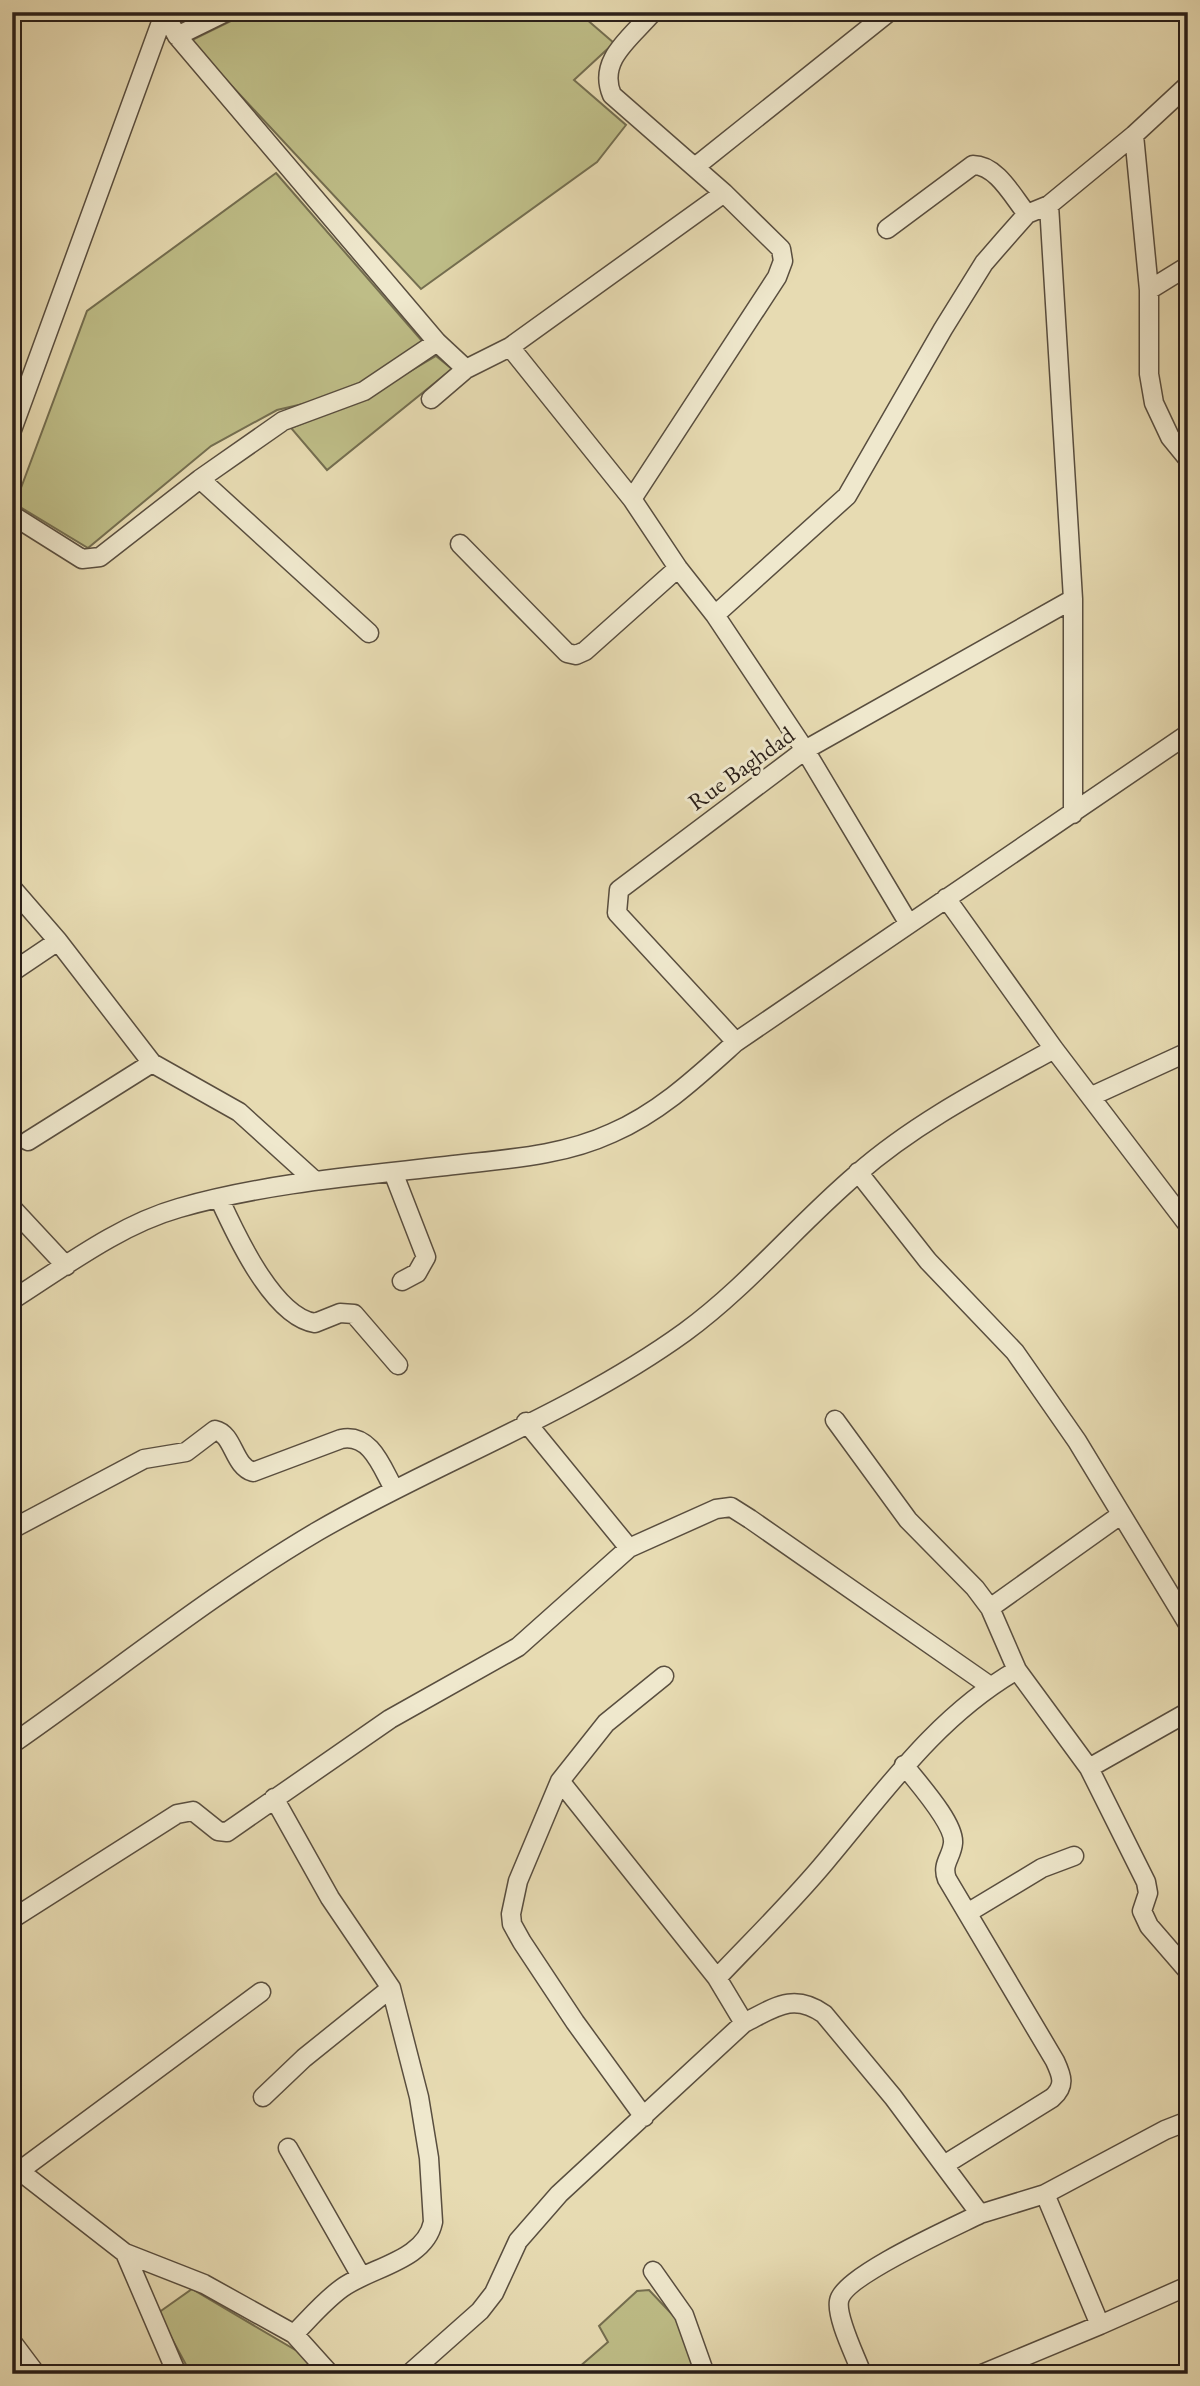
<svg xmlns="http://www.w3.org/2000/svg" width="1200" height="2386" viewBox="0 0 1200 2386" font-family="'EB Garamond',serif">
	<rect width="100%" height="100%" fill="#e7dbb2"/>
	<filter id="stains"><feTurbulence type="fractalNoise" baseFrequency=".00286" numOctaves="4"/><feColorMatrix values="0 0 0 0 .2 0 0 0 0 .09 0 0 0 0 .02 0 0 0 .5 -.17"/></filter>
	<radialGradient id="worn" r=".72"><stop offset=".6" stop-color="#630" stop-opacity="0"/><stop offset="1" stop-color="#630" stop-opacity=".3"/></radialGradient>
	<path fill="#bebd87" stroke="#746e50" stroke-width="2" d="M249,12H578L614,43L574,80L626,125L597,162L421,289L190,41Z
		M276,173L423,342L346,394L277,410L211,446L88,548L15,504L87,311Z
		M436,356L452,369L327,470L291,428L363,399Z
		M192,2289L309,2358L323,2374H191L158,2313Z
		M649,2290L686,2329L697,2374H571L608,2342L599,2326L637,2291Z"/>
	<g fill="none" stroke-linecap="round" stroke-linejoin="round">
		<g stroke="#594e3f" stroke-width="21">
			<path id="minor" d="M164,12L177,36L437,342L466,369
				M177,36L226,12
				M1134,135L1149,290V374L1154,403L1170,437L1188,459
				M695,167L889,12
				M1049,205L1073,599V814
				M887,229L973,165C997,165 1013,197 1027,214
				M1149,290L1188,266
				M510,347L632,499L678,568L715,615L805,750L909,924
				M431,399L466,369L510,347L724,193
				M12,430L164,14
				M200,479L369,633
				M632,499L777,277L783,261L781,249L724,193L612,95C597,60 631,38 653,12
				M12,515L82,559L100,557L200,479L283,421L364,391L437,342
				M460,544L567,653L576,655L585,651L678,568
				M715,615L847,496L943,329L984,263L1004,240L1027,214L1049,205L1134,135L1188,85
				M12,888L58,941L152,1063L239,1112L314,1180
				M946,898L1054,1049L1188,1225
				M12,972L58,941
				M736,1042L617,913L619,890L805,750L1073,599
				M1092,1096L1188,1052
				M28,1141L152,1063
				M393,1172L426,1257L417,1273L402,1281
				M858,1172L928,1261L1015,1352L1077,1441L1188,1624
				M219,1198C235,1233 273,1317 315,1323L340,1313L354,1314L398,1365
				M12,1208L66,1266
				M12,1300C64,1267 119,1225 179,1208C266,1183 357,1176 446,1166C503,1159 560,1157 612,1133C660,1112 697,1077 736,1042L1188,734
				M835,1420L908,1520L975,1588L990,1608L1017,1670L1089,1768L1146,1882L1148,1893L1142,1911L1149,1926L1188,1971
				M526,1422L629,1548
				M12,1529L144,1459L186,1452L215,1430C234,1434 233,1466 253,1472L341,1439C371,1433 382,1468 394,1489
				M990,1608L1119,1516
				M12,1744C114,1673 211,1594 318,1531C437,1462 573,1413 685,1332C748,1286 798,1224 857,1174C915,1123 987,1086 1054,1049
				M904,1765C916,1781 955,1823 953,1843C952,1857 941,1864 947,1879L1055,2061C1062,2076 1066,2086 1052,2098L944,2165
				M1089,1768L1188,1712
				M560,1781L717,1978L744,2023
				M274,1798L330,1898L391,1988L419,2097L429,2158L433,2222C425,2261 371,2267 342,2288C324,2301 310,2318 294,2334
				M969,1912L1042,1868L1074,1856
				M12,1919L177,1814L193,1811L218,1831L227,1832L390,1719L518,1647L629,1548L716,1509L731,1507L750,1519L990,1686
				M717,1978C753,1940 792,1902 826,1861C885,1791 936,1717 1017,1670
				M263,2097L304,2058L391,1988
				M644,2117L575,2022L522,1942L512,1924L511,1914L518,1881L560,1781L606,1723L664,1676
				M288,2148L361,2276
				M12,2165L125,2253L177,2374
				M18,2172L261,1992
				M1045,2194L1165,2130L1188,2121
				M125,2253L204,2284L294,2334L330,2374
				M653,2271L684,2315L705,2374
				M409,2374L480,2311L494,2293L518,2241L559,2194L744,2023C774,2008 793,1992 824,2014L893,2097L980,2214L1045,2194L1100,2325L1188,2286
				M862,2374C856,2357 836,2318 839,2301C843,2276 954,2227 980,2214
				M982,2374L1100,2325"/>
		</g>
		<g stroke="#594e3f" stroke-width="26">
			<path id="tertiary" d="M12,2346L33,2374"/>
		</g>
		<use href="#minor" stroke="#efe8cd" stroke-width="18"/>
		<use href="#tertiary" stroke="#efe8cd" stroke-width="23"/>
	</g>
	<g text-anchor="middle" dominant-baseline="central" stroke-width="6" stroke-linejoin="round" paint-order="stroke">
		<g font-size="24" fill="#2a1f19" stroke="#efe8cd">
			<text transform="translate(741 768) rotate(-36)">Rue Baghdad</text>
		</g>
	</g>
	<rect width="1200" height="2386" fill="none" stroke="#e7dbb2" stroke-width="42"/>
	<rect x="14" y="14" width="1172" height="2358" fill="none" stroke="#2a1f19" stroke-width="3.5"/>
	<rect x="21" y="21" width="1158" height="2344" fill="none" stroke="#2a1f19" stroke-width="2"/>
	<rect width="100%" height="100%" filter="url(#stains)"/>
	<rect width="100%" height="100%" fill="url(#worn)"/>
</svg>
